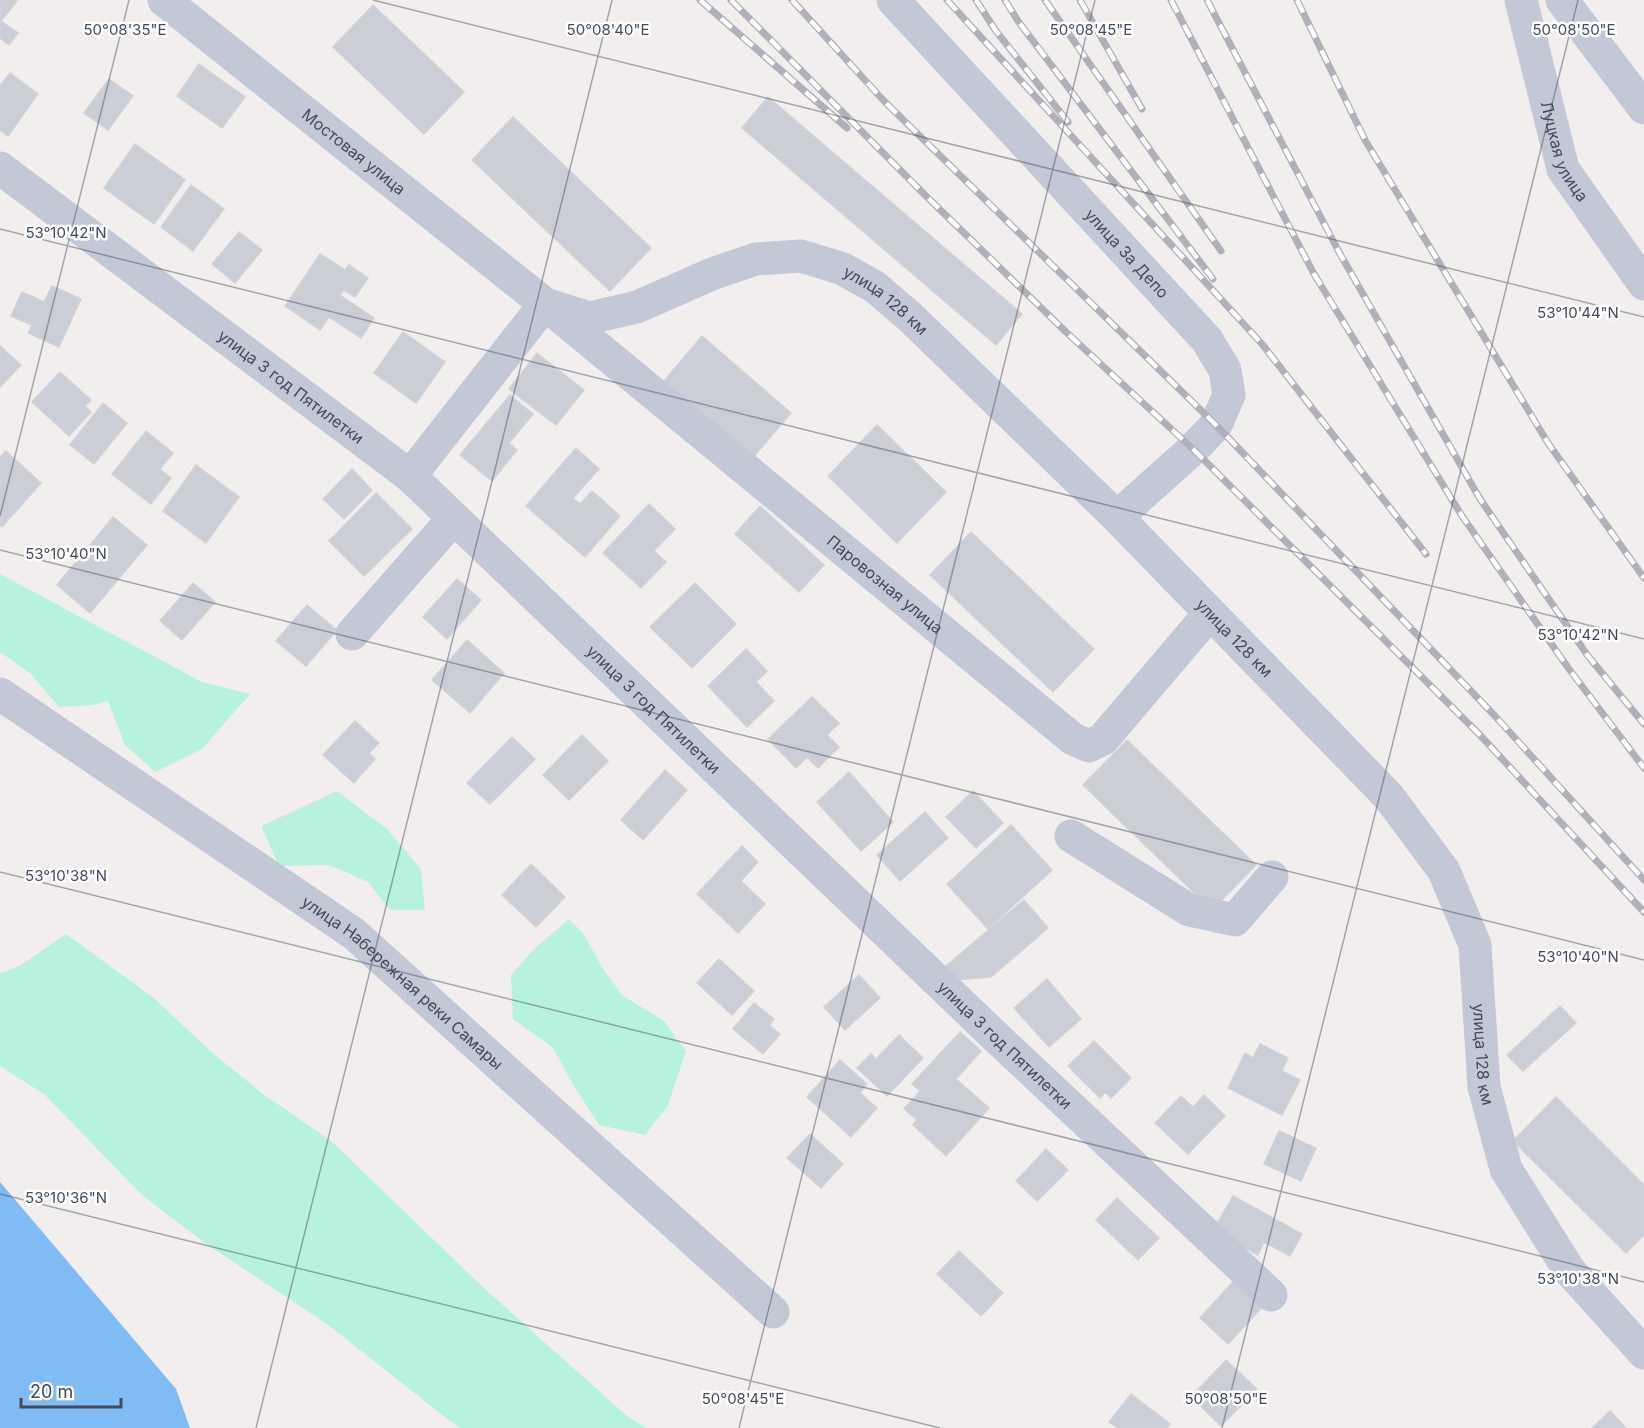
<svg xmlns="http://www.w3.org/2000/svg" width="1644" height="1428" viewBox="0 0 1644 1428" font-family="Inter,sans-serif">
	<rect width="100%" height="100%" fill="#f1eeed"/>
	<path fill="#b7f2df" d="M0,574L202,682L250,694L202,749L155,772L125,745L108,701L93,705L59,707L31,674L0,652Z
		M337,791L387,829L421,869L425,910H390L368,882L329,865L279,866L261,826Z
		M569,919L583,933L602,967L622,995L664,1021L686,1051L668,1105L645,1135L599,1125L574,1086L553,1048L513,1019L511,975L534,949Z
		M66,934L154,998L210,1051L263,1094L330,1140L486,1290L627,1416L646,1428H459L327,1324L202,1241L142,1195L44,1094L0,1066V973L18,967Z"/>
	<path fill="#81bbf3" d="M0,1182L176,1389L190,1428H0Z"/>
	<path fill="#ccced6" stroke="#d1d1da" stroke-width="1.5" d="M0,0L17,1L1,21L18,33L9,45L0,38Z
		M373,5L464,92L424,134L333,47Z
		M199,64L245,97L222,128L177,96Z
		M10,73L38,94L8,136L0,130V86Z
		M109,79L133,96L108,130L84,113Z
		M768,97L1022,314L996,345L742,128Z
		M513,117L651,248L610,291L472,160Z
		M135,144L185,180L154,224L104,188Z
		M191,185L224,209L193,251L161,227Z
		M239,232L262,250L235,283L212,264Z
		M320,254L345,270L349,265L368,278L355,297L344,290L340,295L374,318L361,338L329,317L320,330L285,306Z
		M52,286L81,299L59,347L28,333L32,325L11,316L22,292L44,302Z
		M403,332L445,362L416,403L374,373Z
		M702,336L791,413L749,462L719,428L664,381Z
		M0,346L21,365L0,387Z
		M537,353L584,390L556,425L509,389Z
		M60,372L91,400L85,406L91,412L69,436L32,402Z
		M510,395L533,414L509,443L517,450L492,481L460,455Z
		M103,403L127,423L94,464L70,445Z
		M877,425L946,492L897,543L828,476Z
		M146,431L173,453L160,469L171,478L151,504L112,474Z
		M576,448L599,469L573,498L580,504L592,491L620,516L585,557L526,506Z
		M6,451L41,483L2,527L0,525V457Z
		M196,465L239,497L206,543L163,511Z
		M352,469L372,490L344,519L323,499Z
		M376,493L412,529L364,576L329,541Z
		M649,504L675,529L654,551L666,562L641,588L603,553Z
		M760,506L824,565L799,592L735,534Z
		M113,517L147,545L90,613L57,585Z
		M971,532L1094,649L1053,692L930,575Z
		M457,579L481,600L447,639L423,617Z
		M193,583L215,602L182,640L160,621Z
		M695,583L736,624L692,668L650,627Z
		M307,605L337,630L306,666L276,641Z
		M467,640L504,673L470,713L432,680Z
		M746,649L767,671L756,682L774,701L747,727L708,686Z
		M812,697L839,723L827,735L839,747L818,768L807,757L796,768L768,739Z
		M355,721L379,743L369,753L375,759L354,783L323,755Z
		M582,735L608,761L569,800L543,775Z
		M512,737L535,759L490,804L467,783Z
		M1127,740L1256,865L1212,910L1083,785Z
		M665,770L687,790L643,840L621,820Z
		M849,772L893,822L861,851L817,802Z
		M973,791L1003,823L976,848L946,817Z
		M925,812L948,838L900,881L877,855Z
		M1011,825L1052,870L988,929L947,884Z
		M742,846L758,862L741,881L765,904L738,933L697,894Z
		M531,864L565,897L536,927L502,895Z
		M1024,900L1048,928L991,977L958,980L946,966Z
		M719,959L754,991L732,1015L697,983Z
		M859,975L880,998L845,1030L824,1007Z
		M1047,979L1081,1019L1049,1047L1014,1008Z
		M754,1003L774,1019L769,1025L780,1034L763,1054L733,1029Z
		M1560,1006L1576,1023L1523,1071L1507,1055Z
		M960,1032L981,1051L956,1079L989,1108L946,1156L913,1125L917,1120L904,1109L920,1091L912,1084Z
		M899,1035L923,1058L887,1096L857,1068L871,1054L876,1059Z
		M1094,1041L1131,1078L1111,1098L1105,1092L1100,1098L1068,1066Z
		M1260,1044L1288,1058L1282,1071L1300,1080L1282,1115L1228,1088L1245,1053L1253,1058Z
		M840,1060L867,1084L860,1093L877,1108L851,1137L807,1097Z
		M1204,1095L1225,1116L1188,1154L1155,1123L1181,1096L1193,1107Z
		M1556,1097L1644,1185V1235L1626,1253L1513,1141Z
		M1279,1131L1316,1148L1301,1181L1264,1164Z
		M810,1134L843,1164L821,1188L787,1158Z
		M1046,1149L1068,1170L1037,1201L1016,1181Z
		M1233,1196L1302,1234L1290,1256L1264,1242L1258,1255L1213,1231Z
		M1117,1198L1159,1238L1138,1260L1096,1220Z
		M959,1251L1003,1293L981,1316L937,1274Z
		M1238,1276L1266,1303L1228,1344L1200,1318Z
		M1226,1360L1257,1389L1221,1426L1191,1397Z
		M1131,1394L1170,1424L1167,1428H1118L1109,1422Z
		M1610,1411L1626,1428H1592Z"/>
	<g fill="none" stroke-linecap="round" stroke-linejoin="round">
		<g stroke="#c3c8d6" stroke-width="33">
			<path id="s1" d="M164,0L545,304L1073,739L1089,746L1103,739L1210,613"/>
			<path id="s2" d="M893,0L1207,340L1225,370L1229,395L1216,425L1193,449L1117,517"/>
			<path id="s3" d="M1521,0L1563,169L1644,284"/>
			<path d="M1562,0L1644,108"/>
			<path id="s4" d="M0,168L410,476L998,1039L1271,1295"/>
			<path id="s5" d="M545,304L589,318L637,307L712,274L756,259L801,256L843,269L875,287L910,317L1117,517L1389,797L1444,871L1475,945L1484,1087L1506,1169L1569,1270L1644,1353"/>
			<path d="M410,476L545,304"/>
			<path d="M352,634L453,519"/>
			<path id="s6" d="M0,694L353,933L773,1312"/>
			<path d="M1071,836L1189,910L1235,920L1272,877"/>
		</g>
		<g stroke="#afb0b9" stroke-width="7">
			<path id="rail" d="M700,0L847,128
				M731,0L926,196L1066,332L1193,449L1479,734L1644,912
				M792,0L884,101L1216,425L1495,716L1644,880
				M947,0L1262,344L1426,554
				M976,0L996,31L1068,122
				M1005,0L1018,21L1213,279
				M1045,0L1221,251
				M1080,0L1142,109
				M1171,0L1314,274L1462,516L1569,669L1644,768
				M1207,0L1339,252L1480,499L1588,656L1644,724
				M1297,0L1365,140L1548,443L1644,578"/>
		</g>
		<use href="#rail" stroke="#fff" stroke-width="4.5" stroke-dasharray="14" stroke-linecap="butt"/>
	</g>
	<path fill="none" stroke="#444a5d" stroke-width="1.5" stroke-opacity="0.45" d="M373,0L1644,317M0,229L1644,639M0,516L129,0M0,550L1644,960M0,872L1644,1282M0,1194L940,1428M256,1428L612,0M739,1428L1095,0M1222,1428L1578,0"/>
	<g text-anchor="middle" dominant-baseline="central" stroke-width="5" stroke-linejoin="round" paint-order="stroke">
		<g font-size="16" fill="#444a5d" stroke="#fff">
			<text stroke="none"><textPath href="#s3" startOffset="158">Луцкая улица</textPath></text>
			<text stroke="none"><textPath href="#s1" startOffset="243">Мостовая улица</textPath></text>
			<text stroke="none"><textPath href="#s2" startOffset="345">улица За Депо</textPath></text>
			<text stroke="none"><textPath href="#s5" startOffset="366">улица 128 км</textPath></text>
			<text stroke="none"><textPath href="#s4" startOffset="364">улица 3 год Пятилетки</textPath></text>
			<text stroke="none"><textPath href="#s1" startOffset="928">Паровозная улица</textPath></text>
			<text stroke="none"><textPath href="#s5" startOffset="852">улица 128 км</textPath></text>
			<text stroke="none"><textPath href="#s4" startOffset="850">улица 3 год Пятилетки</textPath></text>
			<text stroke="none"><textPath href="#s6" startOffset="496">улица Набережная реки Самары</textPath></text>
			<text stroke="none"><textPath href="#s4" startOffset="1336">улица 3 год Пятилетки</textPath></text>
			<text stroke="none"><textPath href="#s5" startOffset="1356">улица 128 км</textPath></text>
		</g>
	</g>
	<g font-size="15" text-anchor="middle" fill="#444a5d" stroke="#fff" stroke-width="5" stroke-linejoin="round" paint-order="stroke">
		<text x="125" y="35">50°08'35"E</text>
		<text x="608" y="35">50°08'40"E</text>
		<text x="1091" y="35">50°08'45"E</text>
		<text x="1574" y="35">50°08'50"E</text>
		<text x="66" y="238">53°10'42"N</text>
		<text x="1578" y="318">53°10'44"N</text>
		<text x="66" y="559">53°10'40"N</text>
		<text x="1578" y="640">53°10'42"N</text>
		<text x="66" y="881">53°10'38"N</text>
		<text x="1578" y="962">53°10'40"N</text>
		<text x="66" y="1203">53°10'36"N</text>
		<text x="1578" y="1284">53°10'38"N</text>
		<text x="743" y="1404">50°08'45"E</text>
		<text x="1226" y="1404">50°08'50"E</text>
	</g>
	<path d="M21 1398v9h100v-9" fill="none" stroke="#444a5d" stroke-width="3"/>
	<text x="30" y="1398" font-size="18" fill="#444a5d" stroke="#ffffff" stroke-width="4.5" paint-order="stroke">20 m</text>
</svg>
